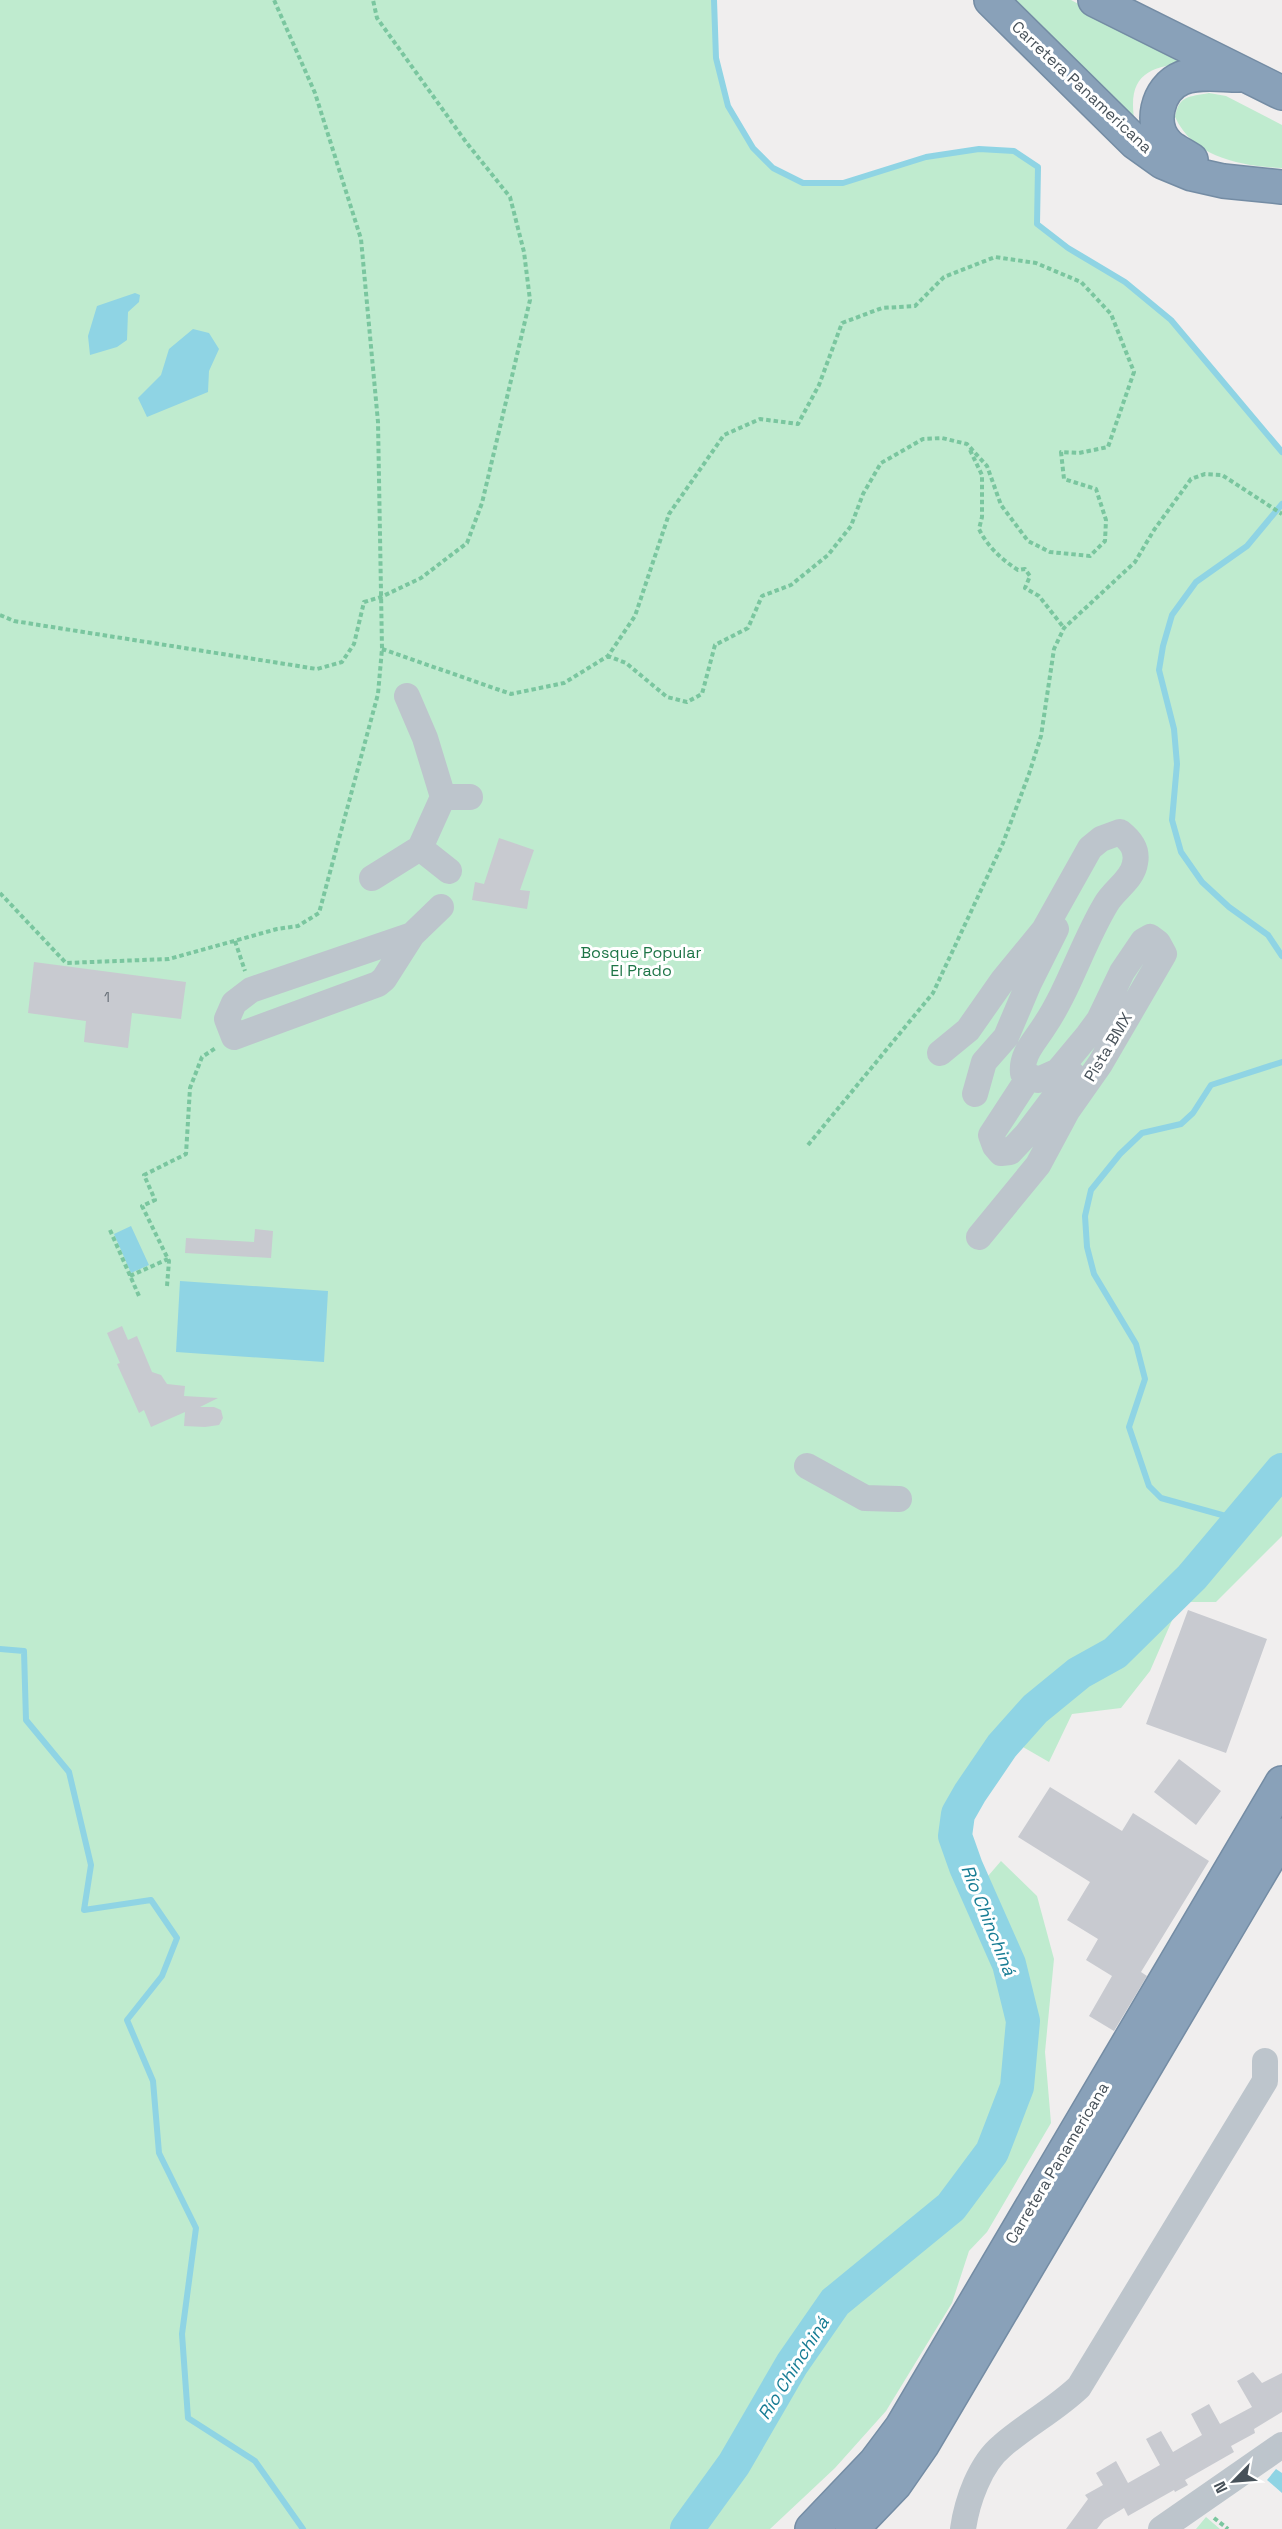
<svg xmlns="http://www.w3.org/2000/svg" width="1282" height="2529" viewBox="0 0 1282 2529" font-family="'Space Grotesk',sans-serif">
	<rect width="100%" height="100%" fill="#f0eeee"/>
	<path fill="#bfebcf" d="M0,0H714L716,58L728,106L753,148L773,168L803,183H843L926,157L979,149L1014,151L1038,167L1037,224L1068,248L1125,282L1171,320L1282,452V1536L1216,1602H1180L1150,1671L1121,1708L1072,1714L1049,1762L1009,1739C990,1760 952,1808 956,1837C958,1854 969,1874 976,1890L1001,1861L1037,1896L1054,1959L1045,2052L1051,2123L987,2232L969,2251L952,2303L886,2411L835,2468L770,2529H0Z
		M1007,0H1071L1190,63C1148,66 1126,75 1135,124Z
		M1209,93L1226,96L1282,125V168C1241,166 1194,158 1175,117C1179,95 1189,97 1209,93Z
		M1206,2517L1220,2529H1196Z"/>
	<path fill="#8fd4e4" d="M135,293L140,295L139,302L128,312L127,340L117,347L90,355L88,336L97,306Z
		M193,329L209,333L219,349L209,371L208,392L147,417L138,398L161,375L169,349Z
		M131,1226L149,1265L131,1273L114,1234Z
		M180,1281L328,1291L324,1362L176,1352Z
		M1276,2469L1282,2473V2493L1267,2480Z"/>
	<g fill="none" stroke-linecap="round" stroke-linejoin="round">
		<path stroke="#8fd4e4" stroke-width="6" d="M714,0L716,58L728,106L753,148L773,168L803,183H843L926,157L979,149L1014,151L1038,167L1037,224L1068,248L1125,282L1171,320L1282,452
			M1282,504L1247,546L1196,582L1172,615L1163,646L1159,670L1174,729L1177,764L1172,820L1181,852L1202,882L1229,907L1268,935L1282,956
			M1240,1520L1161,1498L1149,1486L1129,1427L1145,1379L1136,1344L1094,1274L1087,1247L1085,1216L1091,1190L1120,1154L1142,1133L1181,1124L1193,1113L1211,1085L1282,1062
			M0,1649L24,1651L26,1720L69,1772L91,1865L84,1910L151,1900L177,1938L162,1976L127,2020L153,2081L159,2153L196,2228L182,2334L188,2418L255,2461L303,2529"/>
		<path stroke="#8fd4e4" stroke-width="34" d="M687,2529L734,2464L792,2364L835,2302L951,2207L992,2152L1017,2087L1023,2021L1009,1964L966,1867L955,1836L958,1814L970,1793L1002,1746L1035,1709L1079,1673L1115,1653L1192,1577L1282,1470"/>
	</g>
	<path fill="#c8cad0" d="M499,838L534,850L520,890L530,891L527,909L472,900L475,882L484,884Z
		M34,962L186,982L181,1019L132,1013L128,1048L84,1042L86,1021L28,1013Z
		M255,1229L273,1231L271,1258L185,1253L186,1238L254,1242Z
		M122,1326L128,1340L137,1336L152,1372L161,1375L167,1384L185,1386L184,1396L218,1398L200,1407H214L221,1410L223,1418L219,1425L205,1427L184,1426L185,1412L151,1427L144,1410L139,1413L117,1364L120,1363L107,1333Z
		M1188,1610L1267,1639L1226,1753L1146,1724Z
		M1179,1759L1221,1791L1196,1825L1154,1792Z
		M1050,1787L1122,1831L1133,1813L1209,1861L1141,1972L1147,1976L1114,2031L1089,2016L1112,1976L1086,1960L1098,1939L1067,1920L1090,1882L1018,1837Z
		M1253,2372L1262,2383L1282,2373V2412L1254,2429L1255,2433L1231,2446L1234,2452L1185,2480L1188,2485L1175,2492L1174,2490L1128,2516L1124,2508L1104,2520L1097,2529H1066L1088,2499L1085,2495L1103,2485L1096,2473L1116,2461L1128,2483L1160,2465L1146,2439L1161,2431L1173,2452L1202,2435L1191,2414L1209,2404L1220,2424L1252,2407L1237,2381Z"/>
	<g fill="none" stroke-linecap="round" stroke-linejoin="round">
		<g stroke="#748ca4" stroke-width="36">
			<path id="highway" d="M991,0L1135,142L1163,162L1192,174L1223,181L1282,187
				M1095,0L1282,93
				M1191,160C1184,155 1174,151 1168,145C1148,126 1157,88 1182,78C1199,71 1221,75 1238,75
				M812,2529L875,2463L902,2427L1282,1783
				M852,2529L895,2484L922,2445L1282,1835"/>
		</g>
		<path stroke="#7ac69f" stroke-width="4" stroke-dasharray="4.5 3" stroke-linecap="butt" d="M970,450L982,475V517L979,529C987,546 1002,560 1018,570L1025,569L1030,576L1025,588L1039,596L1064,628
			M0,615L14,621L317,669L342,662L354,644L364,602L381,597L421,578L467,543L482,503L530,300L524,252L510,197L466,142L377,18L373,0
			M382,649L511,694L564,683L608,656L635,616L669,514L724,435L760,419L798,424L819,385L842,323L882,308L915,306L944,277L995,257L1036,263L1081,282L1111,314L1134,372L1108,447L1079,453L1061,452L1064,479L1096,489L1106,520L1105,541L1090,556L1050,552L1028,541L1001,505L987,466L967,444L942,438L923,439L881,463L863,494L851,526L828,555L791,585L762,596L748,628L715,645L702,694L687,702L667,697L626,663L608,656
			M0,893L66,963L169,959L277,929L298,926L319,913L378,694L382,649L378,422L361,239L315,93L274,0
			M235,941L245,971
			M808,1145L933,993L1003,843L1029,774L1041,736L1054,649L1064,628L1135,562L1154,530L1191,479L1205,474L1222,475L1282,514
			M110,1230L139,1296
			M130,1276L168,1259
			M167,1286L169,1261L142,1206L155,1200L144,1175L186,1154L190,1088L202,1057L217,1047
			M1214,2518L1228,2529"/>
		<path stroke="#bdc5cc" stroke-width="26" d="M407,696L425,738L443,797
			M420,848L449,871
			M372,878L420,848L443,797H470
			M412,935L251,990L234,1003L227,1019L234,1037L378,984L384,979L412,935L441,907
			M940,1053L968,1030L1003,980L1044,930L1090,848L1101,839L1120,832C1130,840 1138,849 1135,863C1133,879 1114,890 1106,904C1082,944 1069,990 1043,1028C1034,1042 1021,1055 1023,1073L1038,1080L1058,1071L1088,1035L1099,1020L1122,972L1143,941L1150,937L1158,943L1164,954L1100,1064L1067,1111L1038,1165L979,1237
			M1029,1077L991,1135L995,1146L1001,1153L1010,1152L1026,1135L1072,1074
			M975,1094L984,1062L1006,1037L1029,983L1056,929
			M807,1466L865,1498L899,1499
			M963,2529C967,2501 980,2464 1002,2446C1027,2424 1055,2410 1079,2387L1265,2081V2061
			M1161,2529L1282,2445"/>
		<use href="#highway" stroke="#89a1b9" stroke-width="33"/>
	</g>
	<g text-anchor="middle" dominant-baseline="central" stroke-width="6" stroke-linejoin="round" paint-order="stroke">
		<g font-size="14" fill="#676f77">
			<text x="107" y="997">1</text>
		</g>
		<g font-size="16" fill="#475159" stroke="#fff">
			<text transform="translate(1082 87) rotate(43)">Carretera Panamericana</text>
			<text transform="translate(1108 1047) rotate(-59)">Pista BMX</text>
			<text transform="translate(1057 2163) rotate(-59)">Carretera Panamericana</text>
		</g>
		<g font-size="16" fill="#1e7547" stroke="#fff">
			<text x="641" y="952">Bosque Popular<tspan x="641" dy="18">El Prado</tspan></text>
		</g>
		<g font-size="18" font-style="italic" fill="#187d95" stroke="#fff">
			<text transform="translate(989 1920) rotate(68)">Río Chinchiná</text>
			<text transform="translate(793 2368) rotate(-58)">Río Chinchiná</text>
		</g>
	</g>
	<g transform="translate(1234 2481) rotate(245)" stroke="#ffffff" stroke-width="4.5" paint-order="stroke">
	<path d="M0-4.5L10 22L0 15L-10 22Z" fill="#475159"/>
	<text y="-9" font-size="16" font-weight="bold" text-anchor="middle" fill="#475159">N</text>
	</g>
</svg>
